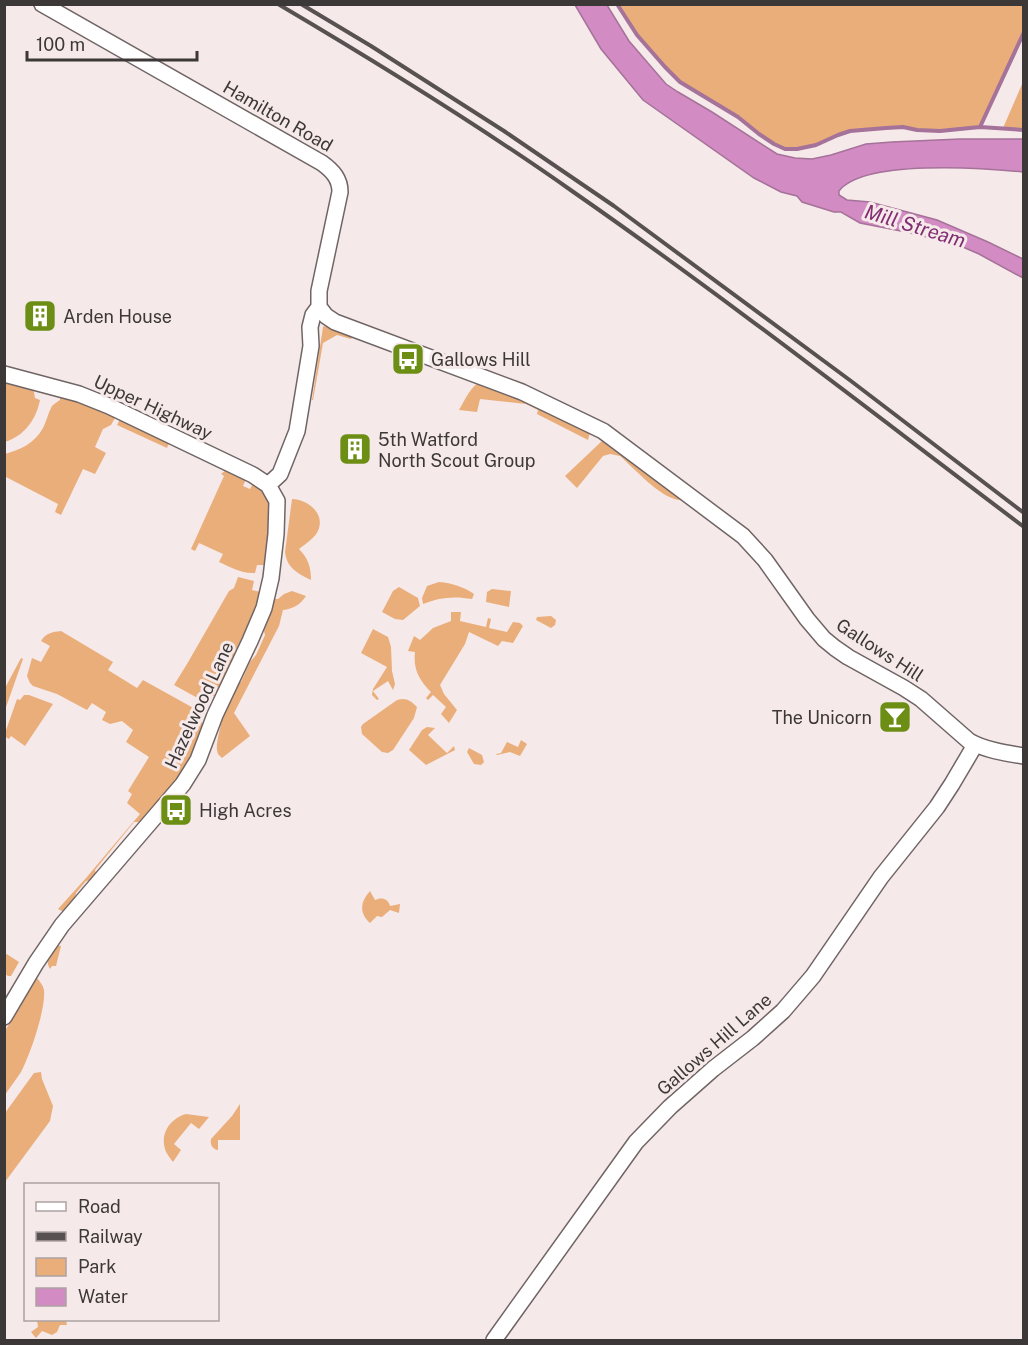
<svg xmlns="http://www.w3.org/2000/svg" width="1028" height="1345" viewBox="0 0 1028 1345" font-family="'Public Sans',sans-serif">
	<rect width="100%" height="100%" fill="#f6e9e9"/>
	<path fill="#eaae7b" d="M617,5H1023V32L980,127L940,131L917,130L903,127L850,131L838,135L816,145L797,149H785L774,144L759,134L738,117L680,82L665,67L637,35Z
		M1023,82V130L1003,128Z
		M324,326L352,337L351,339L337,335L323,343L313,400H312L323,327Z
		M4,380L33,387L35,398L40,400C36,420 24,436 5,442Z
		M482,381L590,432L588,440L537,414L538,410L526,404L480,399L477,412L459,410C465,400 471,385 482,381Z
		M60,394L113,415L115,418L111,425L103,429L95,447L106,453L95,474L83,469L61,515L55,512L58,504L6,477L5,480V454C20,450 35,443 43,428C46,422 49,411 52,406C54,404 57,402 60,400Z
		M122,419L167,440L169,443L167,448L117,425L119,421Z
		M604,439L683,498L679,500C659,497 635,469 620,456L610,454L603,456L577,488L565,476Z
		M227,469L246,479L243,486L250,489L253,483C273,496 271,509 269,530C268,542 267,553 266,565H257L255,573C242,574 230,567 219,562L223,554L199,543L195,551L191,549L224,476L221,474Z
		M292,499C306,499 324,512 319,528C317,537 305,544 299,549C308,558 311,567 311,580C297,573 287,568 285,552Z
		M238,577L254,581L252,590L261,592V597L243,639L216,697L210,695L206,701H203L174,685L187,664L229,591L234,588Z
		M439,582C452,583 464,587 474,594L472,599C455,596 439,597 423,604L422,598L427,586Z
		M399,587L418,598L420,606L403,620L395,619L382,612L393,591Z
		M492,589L511,591L509,607L486,602L487,592Z
		M292,591L306,596C301,604 293,609 283,610L279,626L234,713L250,736L222,758C218,754 218,755 217,750C215,740 230,690 237,684C238,683 240,682 241,682L250,662L256,655L265,635L264,631L274,599H278L284,594Z
		M451,612H461L460,621L486,627L488,618L491,619L489,628L507,632L513,622L520,623L523,626L513,643L502,641L498,646L469,632L465,644L440,685L444,694L457,710L449,723L441,714L446,707L433,695L428,700L426,698L431,692C419,680 413,669 415,652L408,651L414,636L420,640L433,628L451,621Z
		M551,616L556,620L555,625L551,628L536,620L537,617Z
		M373,629L388,637L391,647L392,671L395,684L393,690L388,681L373,691L379,699L377,700L372,695L373,689L387,667L361,653Z
		M61,631L113,662L108,670L137,688L143,680L197,710L201,713L198,721L205,724L186,767L176,782L142,822H134L95,870L96,875L91,880L86,881L76,893L75,900L65,911H62L58,909L86,878L140,814L127,803L132,794L128,791L149,757L126,742L133,730L122,721L110,724L102,720L106,712L92,703L87,710L57,694L33,686L30,683L27,676L32,658L41,662L50,646L41,641C46,633 52,632 61,631Z
		M21,658L23,659L5,710V688Z
		M24,695H29L53,704L25,746L11,736L9,739L4,736L17,699L20,700Z
		M402,699C409,699 412,702 417,707L414,718L393,750L388,753L382,752L362,734L361,727L363,724L397,700Z
		M427,727L435,728L428,735L447,753L454,746L455,750L426,765L409,750L422,730Z
		M521,740L527,744L520,756L510,752L497,755L496,754L501,753L507,742L518,747Z
		M469,748L482,755L484,762L481,765L474,764L467,752Z
		M370,891L375,900C381,897 388,898 390,906L400,904L399,913L390,910L382,917L377,916L370,923C359,913 360,902 370,891Z
		M56,945L61,946L56,966H52L50,969C44,959 51,953 56,945Z
		M5,953L19,962L11,976H8L5,974V968L6,965L5,963Z
		M37,978C40,982 43,985 44,990C46,1009 30,1055 21,1072C16,1080 10,1087 5,1095V1031L33,981Z
		M41,1072L42,1079L53,1106L50,1121L5,1182V1113L34,1073Z
		M240,1104V1140H218V1150C212,1149 210,1144 211,1139L232,1116Z
		M186,1114L209,1117L199,1129L191,1123L174,1144L181,1150L173,1162C170,1158 166,1153 165,1149C160,1133 171,1118 186,1114Z
		M37,1320H66L67,1325H60L57,1332L52,1335L42,1331L36,1338L31,1332L38,1327Z"/>
	<path fill="#d28bc3" stroke="#a57299" stroke-width="1.5" d="M575,5H607L629,41L666,84L678,92L712,112L777,154L795,158L812,159L831,155L866,144L892,142L960,139H1023V172C985,168 863,159 839,191V195L847,200L870,202L937,220L988,242L1023,259V278L979,254L956,244L906,232L860,223L841,212H834L802,202L797,196L781,192L754,178L643,100L601,49Z"/>
	<g fill="none" stroke-linecap="round" stroke-linejoin="round">
		<path stroke="#a57299" stroke-width="4" d="M617,4L637,35L665,67L680,82L738,117L759,134L774,144L785,149H797L816,145L838,135L850,131L886,128L903,127L917,130L940,131L980,127L1024,130
			M980,127L1024,32"/>
		<g stroke="#706565" stroke-width="18">
			<path id="minor" d="M42,4L322,163C333,171 340,179 340,192L319,291V307L313,315L310,327L311,346L297,431L280,474L268,485
				M319,307L326,316L335,322L522,392L603,431L743,536L765,560L807,619L824,639L835,648L848,657L904,688L921,699L969,741C985,750 1005,753 1024,756
				M4,374L79,394L109,406L253,475L268,485L277,501L276,534L271,578L264,608L250,641L215,715L198,760L183,784L62,925L36,963L4,1017
				M494,1340L636,1142L670,1107L713,1069L753,1038L783,1011L813,976L881,877L937,807L952,784L975,745"/>
		</g>
		<use href="#minor" stroke="#fff" stroke-width="15"/>
		<path stroke="#575151" stroke-width="4" d="M278,4C378,63 477,124 572,191C726,298 874,414 1024,527
			M301,4L371,46L504,131L614,206L851,381L1024,513"/>
	</g>
	<defs>
		<g id="building-square" transform="scale(1.725)"><rect x="-9" y="-9" width="18" height="18" rx="4" fill="#6c8e15" stroke="#f6e9e9"/><path d="M-4-6H4V6H1V3H-1V6H-4ZM-2.5-4.3h1.7v1.8h-1.7ZM.8-4.3h1.7v1.8H.8ZM-2.5-1h1.7V.8h-1.7ZM.8-1h1.7V.8H.8Z" fill="#fff"/></g>
		<g id="bus-square" transform="scale(1.725)"><rect x="-9" y="-9" width="18" height="18" rx="4" fill="#6c8e15" stroke="#f6e9e9"/><path d="M-5-6H5V4H4V6H2V4H-2V6H-4V4H-5ZM-3.5-4V0h7V-4ZM-3.5 1.2v1.5H-2V1.2ZM2 1.2v1.5H3.5V1.2Z" fill="#fff"/></g>
		<g id="bar-square" transform="scale(1.725)"><rect x="-9" y="-9" width="18" height="18" rx="4" fill="#6c8e15" stroke="#f6e9e9"/><path d="M-6-5H6L.8 .8V4.5H3.5V6h-7V4.5H-.8V.8Z" fill="#fff"/></g>
	</defs>
	<g fill-rule="evenodd">
		<use href="#building-square" x="40" y="316"/>
		<use href="#bus-square" x="408" y="359"/>
		<use href="#building-square" x="355" y="449"/>
		<use href="#bar-square" x="895" y="717"/>
		<use href="#bus-square" x="176" y="810"/>
	</g>
	<g text-anchor="middle" dominant-baseline="central" stroke-width="6" stroke-linejoin="round" paint-order="stroke">
		<g font-size="18" fill="#3d3838" stroke="#f6e9e9">
			<text transform="translate(278 116) rotate(30)">Hamilton Road</text>
			<text transform="translate(153 407) rotate(25)">Upper Highway</text>
			<text transform="translate(880 650) rotate(33)">Gallows Hill</text>
			<text transform="translate(199 705) rotate(-65)">Hazelwood Lane</text>
			<text transform="translate(714 1044) rotate(-41)">Gallows Hill Lane</text>
		</g>
		<g font-size="18" fill="#3d3838" stroke="#f6e9e9" text-anchor="start">
			<text x="63" y="316">Arden House</text>
			<text x="431" y="359">Gallows Hill</text>
			<text x="378" y="439">5th Watford<tspan x="378" dy="21">North Scout Group</tspan></text>
			<text x="872" y="717" text-anchor="end">The Unicorn</text>
			<text x="199" y="810">High Acres</text>
		</g>
		<g font-size="20" font-style="italic" fill="#812d73" stroke="#f6e9e9">
			<text transform="translate(915 226) rotate(17)">Mill Stream</text>
		</g>
	</g>
	<rect width="1028" height="1345" fill="none" stroke="#3d3838" stroke-width="12"/>
	<rect x="24" y="1183" width="195" height="138" fill="#f6e9e9" stroke="#aca2a2" stroke-width="1.5"/>
	<rect x="36" y="1202" width="30" height="9" fill="#ffffff" stroke="#aca2a2" stroke-width="1.5"/>
	<text x="78" y="1213" font-size="18" fill="#3d3838">Road</text>
	<rect x="36" y="1232" width="30" height="9" fill="#575151" stroke="#aca2a2" stroke-width="1.5"/>
	<text x="78" y="1243" font-size="18" fill="#3d3838">Railway</text>
	<rect x="36" y="1258" width="30" height="18" fill="#eaae7b" stroke="#aca2a2" stroke-width="1.5"/>
	<text x="78" y="1273" font-size="18" fill="#3d3838">Park</text>
	<rect x="36" y="1288" width="30" height="18" fill="#d28bc3" stroke="#aca2a2" stroke-width="1.5"/>
	<text x="78" y="1303" font-size="18" fill="#3d3838">Water</text>
	<path d="M27 51v9h170v-9" fill="none" stroke="#3d3838" stroke-width="3"/>
	<text x="36" y="51" font-size="18" fill="#3d3838" stroke="#f6e9e9" stroke-width="4.5" paint-order="stroke">100 m</text>
</svg>
